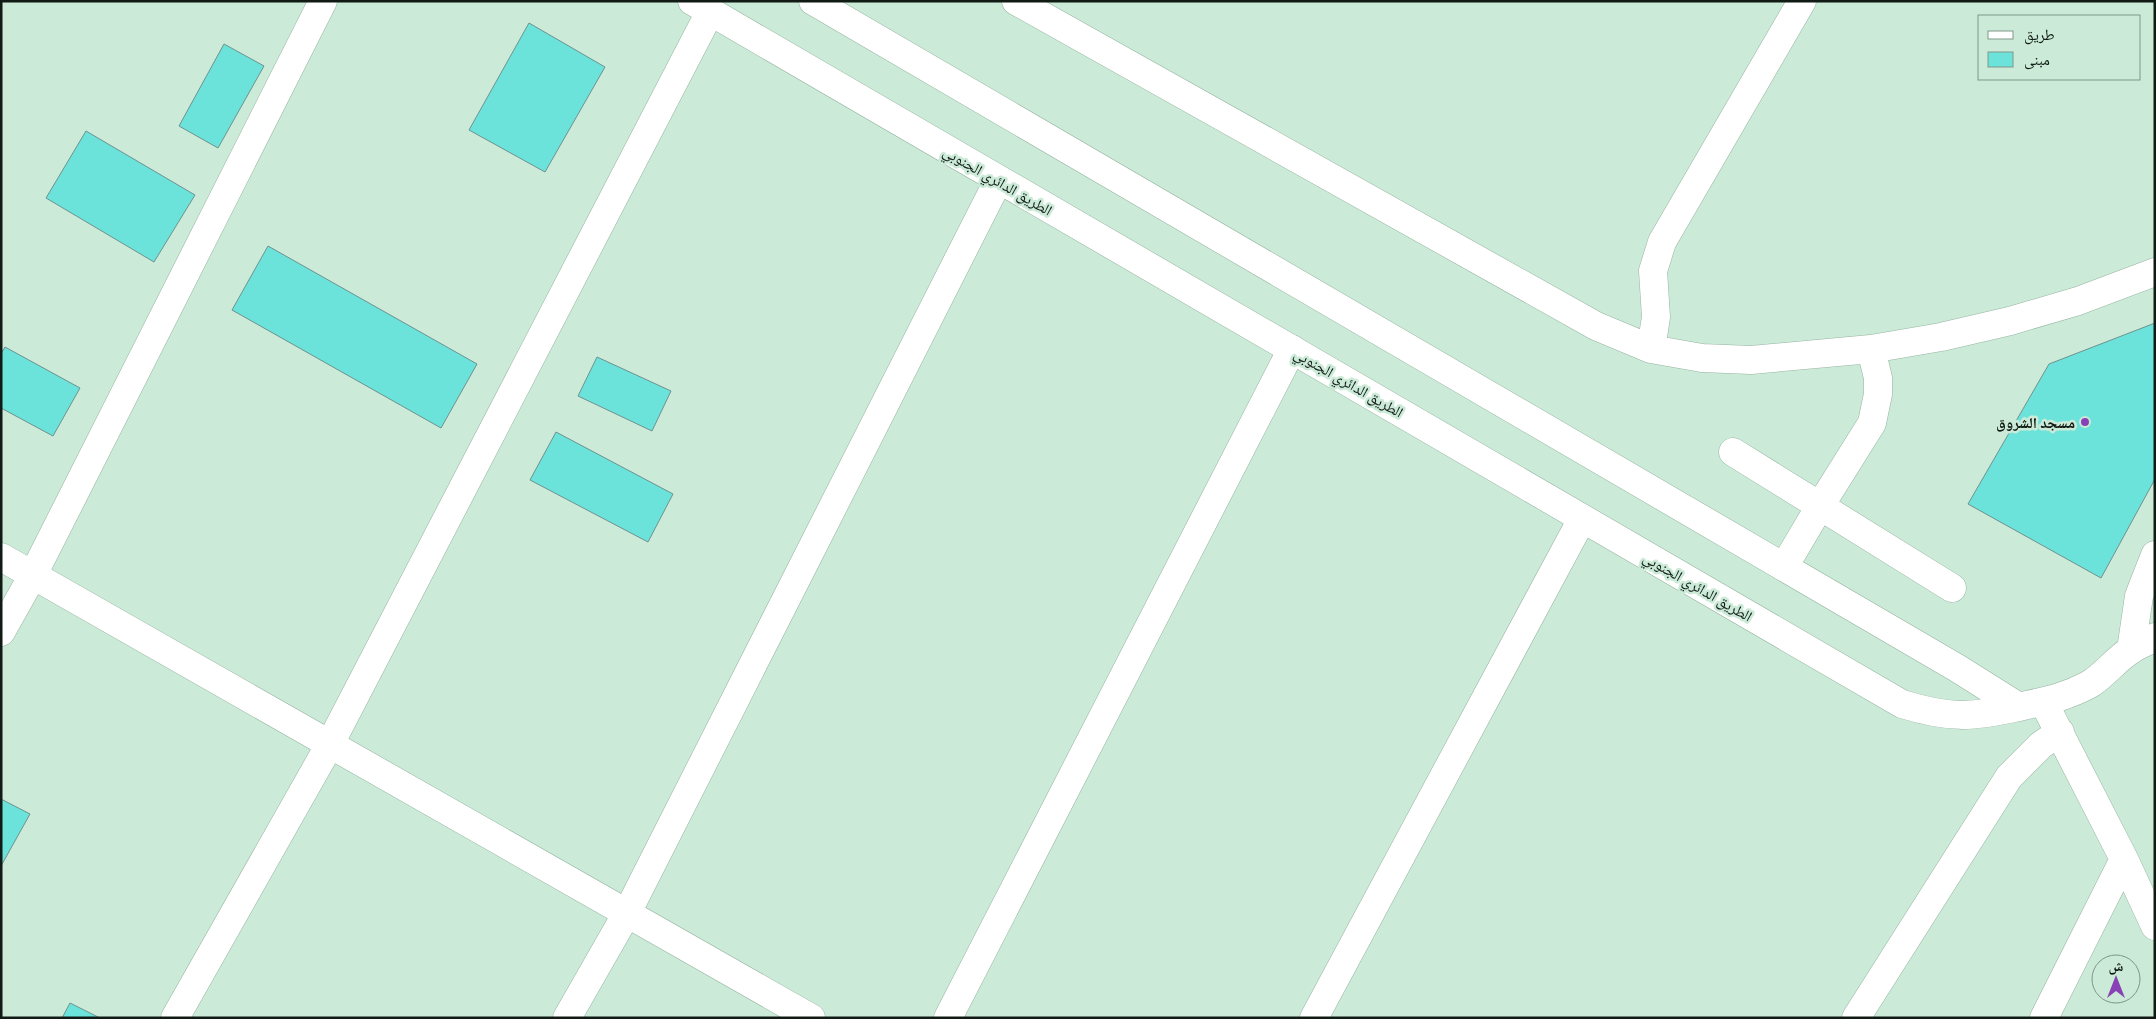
<svg xmlns="http://www.w3.org/2000/svg" width="2156" height="1019" viewBox="0 0 2156 1019" font-family="'Exo 2','Noto Naskh Arabic',sans-serif">
	<rect width="100%" height="100%" fill="#cbead7"/>
	<path fill="#6be3db" stroke="#6e928f" d="M529,23L605,67L545,172L469,130Z
		M224,44L264,66L218,148L179,126Z
		M86,131L195,195L154,262L46,198Z
		M268,246L477,364L441,428L232,310Z
		M2155,323V479L2101,578L1968,504L2049,364Z
		M5,347L80,388L53,436L1,408V354Z
		M597,357L671,391L652,431L578,396Z
		M556,432L673,494L648,542L530,480Z
		M1,799L30,814L1,866Z
		M70,1003L100,1018H62Z"/>
	<g fill="none" stroke-linecap="round" stroke-linejoin="round">
		<g stroke="#97b4a3" stroke-width="29">
			<path id="minor" d="M1016,1L1596,326L1651,349L1702,358L1751,360L1871,349L1941,337L2010,321L2078,301L2155,272
				M1651,349L1656,317L1653,271L1662,242L1802,1
				M1733,452L1952,588
				M1,557L811,1018
				M1784,567L1820,506L1872,423L1878,394V378L1871,349
				M1,632L33,575L323,1
				M2044,703L2124,859L2155,926
				M175,1018L330,744L710,12
				M567,1018L627,913L998,181
				M948,1018L1292,349
				M1314,1018L1582,519
				M1856,1018L2009,777L2041,745L2060,732
				M2044,1018L2124,859"/>
		</g>
		<g stroke="#97b4a3" stroke-width="29">
			<path id="major" d="M692,1L1902,704C1948,718 1971,718 2018,707C2045,701 2064,698 2090,684C2106,674 2116,659 2131,650C2138,645 2147,642 2155,637
				M813,1L1957,668L2019,707
				M2131,650L2139,596L2155,555"/>
		</g>
		<use href="#minor" stroke="#fff" stroke-width="28"/>
		<use href="#major" stroke="#fff" stroke-width="28"/>
	</g>
	<circle fill="#8842b5" stroke="#cbead7" stroke-width="2" cx="2085" cy="422" r="5"/>
	<g text-anchor="middle" dominant-baseline="central" stroke-width="5" stroke-linejoin="round" paint-order="stroke">
		<g font-size="15" fill="#101b15" stroke="#cbead7">
			<text transform="translate(998 180) rotate(30)">الطريق الدائري الجنوبي</text>
			<text transform="translate(1349 382) rotate(30)">الطريق الدائري الجنوبي</text>
			<text transform="translate(1698 586) rotate(30)">الطريق الدائري الجنوبي</text>
		</g>
		<g font-size="15" font-weight="bold" fill="#101b15" stroke="#cbead7" text-anchor="end">
			<text x="2075" y="422">مسجد الشروق</text>
		</g>
	</g>
	<rect width="2156" height="1019" fill="none" stroke="#101b15" stroke-width="5"/>
	<rect x="1978" y="15" width="162" height="65" fill="#cbead7" stroke="#809789"/>
	<rect x="1988" y="31" width="25" height="8" fill="#ffffff" stroke="#809789"/>
	<text x="2024" y="40" font-size="15" fill="#101b15">طريق</text>
	<rect x="1988" y="52" width="25" height="15" fill="#6be3db" stroke="#809789"/>
	<text x="2024" y="65" font-size="15" fill="#101b15">مبنى</text>
	<g transform="translate(2116 979)"><circle r="24" fill="#cbead7" stroke="#809789"/>
	<path d="M0-4L9 19L0 12L-9 19Z" fill="#8842b5"/>
	<text y="-8" font-size="14" font-weight="bold" text-anchor="middle" fill="#101b15">ش</text>
	</g>
</svg>
